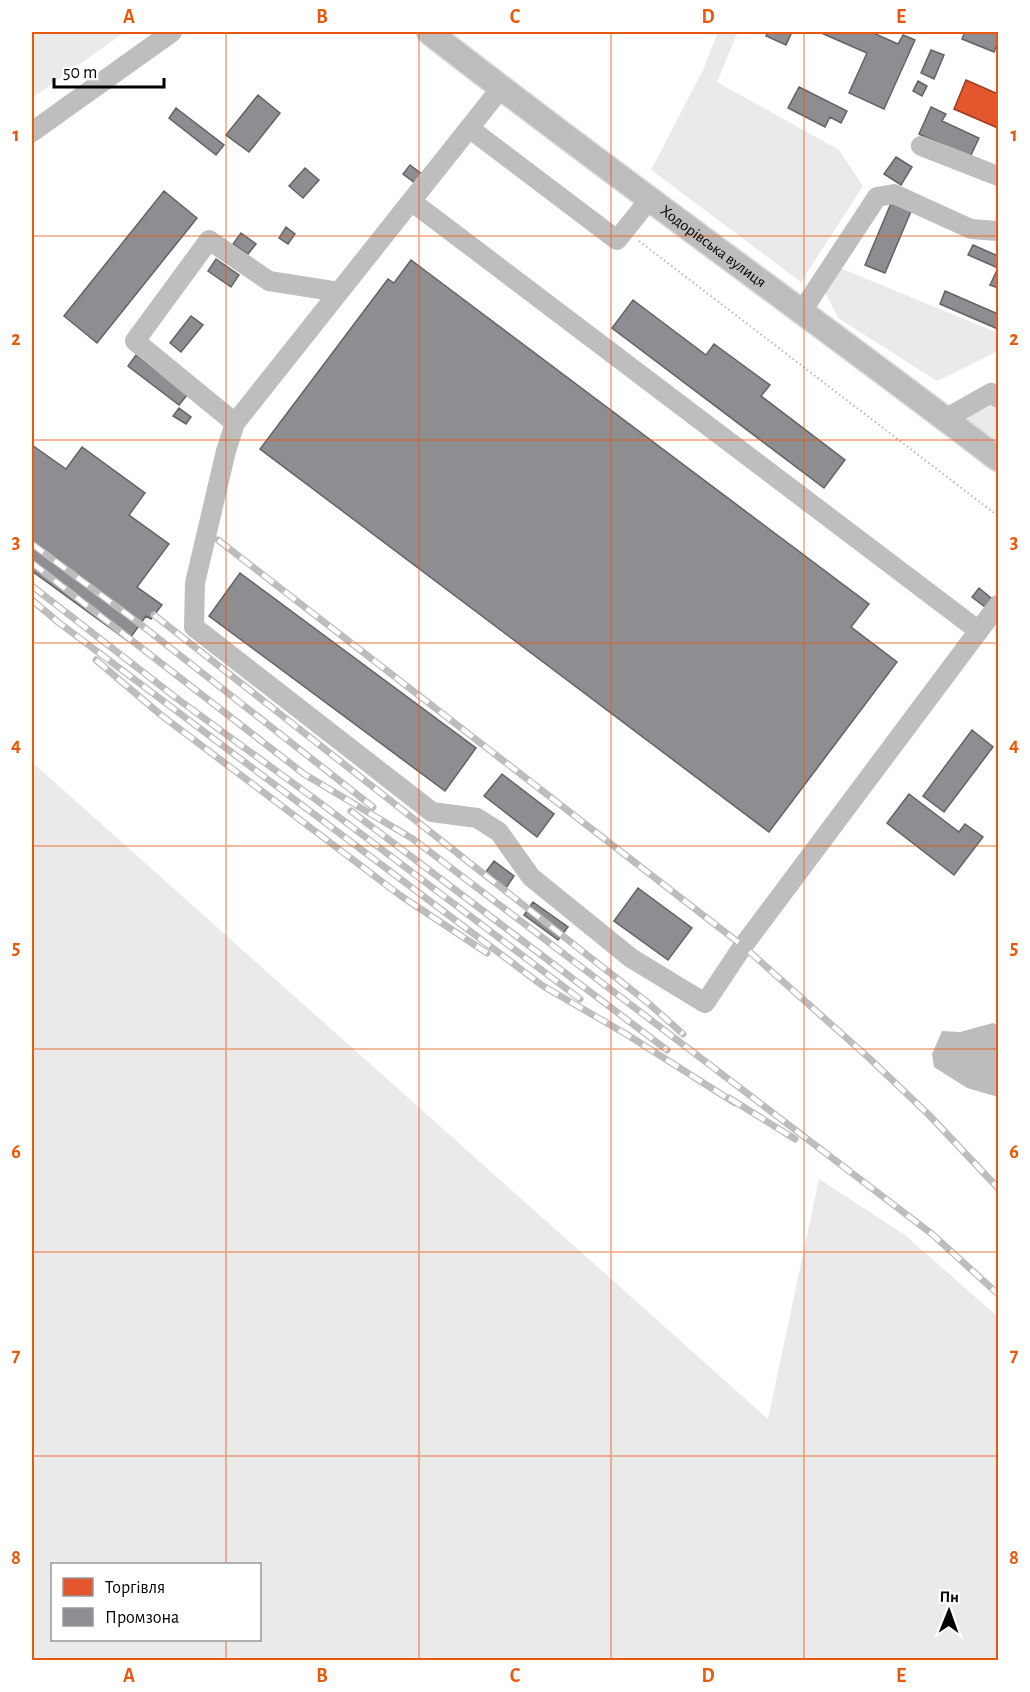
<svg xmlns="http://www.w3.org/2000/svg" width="1030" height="1692" viewBox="0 0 1030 1692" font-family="'Alegreya Sans',sans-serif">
	<rect width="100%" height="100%" fill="#fff"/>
	<path fill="#eaeaea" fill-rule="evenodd" d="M32,32H125L32,98Z
		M718,32H738L717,82L839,150L863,186L801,282L651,170L703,70Z
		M840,268L998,333V351L937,381L838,318L825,292Z
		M988,404L998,411V443L967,419L968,412Z
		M32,762L768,1419L819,1179L905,1235L998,1317V1660H32ZM260,1564V1640H52V1564Z"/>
	<path fill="#bcbcbc" d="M993,1023L998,1025V1097L967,1088L934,1067L932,1054L942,1031L960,1032Z"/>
	<path fill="#e4572e" stroke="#a03d20" stroke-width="1.5" d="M966,80L998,94V128L954,109Z"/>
	<path fill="#8d8d92" stroke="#636366" stroke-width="1.5" d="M768,32H792L786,45L766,36Z
		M819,32H871L898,44L903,35L915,40L884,109L849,93L867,53Z
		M965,32H998V42L994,52L962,39Z
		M931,50L944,55L934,79L921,73Z
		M918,81L927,86L922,96L913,91Z
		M799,87L847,111L841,123L830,117L825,127L788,108Z
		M258,95L280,113L249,152L226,135Z
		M931,107L946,114L942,121L979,138L970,157L919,134Z
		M176,108L224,145L216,155L169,118Z
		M896,157L912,167L901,185L884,174Z
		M410,165L422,174L415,183L403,174Z
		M305,168L319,180L303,198L289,186Z
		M164,191L197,218L97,343L64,316Z
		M892,201L912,209L885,273L865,265Z
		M286,227L295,234L288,244L279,238Z
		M241,233L256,244L248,254L233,244Z
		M973,245L998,256V288L990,285L998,268L968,255Z
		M216,259L239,275L231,287L208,271Z
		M411,260L869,604L851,627L897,662L769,832L260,449L388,279L394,283Z
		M945,291L998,314V329L940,304Z
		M633,300L706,355L714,344L770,385L761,396L845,460L824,488L612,328Z
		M191,316L203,325L181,352L170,343Z
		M136,355L187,395L179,405L128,366Z
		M179,408L191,417L186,424L173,416Z
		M32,445L66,469L82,447L145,493L129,515L169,544L137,587L162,605L151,619L146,616L128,641L32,571Z
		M240,573L476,748L445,791L209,616Z
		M979,588L991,598L985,607L972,597Z
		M972,730L993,747L944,812L923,796Z
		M502,774L554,814L537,837L484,796Z
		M909,794L959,832L965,824L983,837L954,875L887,823Z
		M494,861L514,876L506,888L485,873Z
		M638,888L692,928L668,960L614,921Z
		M533,902L568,927L558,940L524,915Z"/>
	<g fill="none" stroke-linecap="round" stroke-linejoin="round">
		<g stroke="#dbdbdb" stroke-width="27">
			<g id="major">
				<path id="s1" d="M429,32C616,178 810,315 998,459"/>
			</g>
		</g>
		<path stroke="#b8b8b8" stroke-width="2" stroke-dasharray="1.5 3" stroke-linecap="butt" d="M639,241L998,516"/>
		<path stroke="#bebebe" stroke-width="20" d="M501,88L235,423L226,451L195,583L194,627L432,812L477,818L499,832L531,877L631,958L705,1003L743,946L998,605
			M469,128L617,240L649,200
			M32,132L172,32
			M921,146L998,176
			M411,201L979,631
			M802,311L877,197L894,194L971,229L998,231
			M945,419L991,393L998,398
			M235,423L135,341L209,240L269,281L339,292"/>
		<use href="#major" stroke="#bdbdbd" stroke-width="24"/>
		<g stroke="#bdbdbd" stroke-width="7">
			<path id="rail" d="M218,540L743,946L869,1058L929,1115L998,1188
				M32,544L140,624L373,807
				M32,563L304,774L413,839L932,1234L998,1294
				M32,586L179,700L319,802L580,999
				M32,600L58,622L543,986L626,1034L735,1103
				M154,615L647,1002L683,1034
				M96,660L161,715L401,896L487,953
				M351,811L667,1050
				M729,1098L795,1139"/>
		</g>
		<use href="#rail" stroke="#fff" stroke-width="4.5" stroke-dasharray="14" stroke-linecap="butt"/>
	</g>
	<path fill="none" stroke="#e8590c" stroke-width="1.5" stroke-opacity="0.55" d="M226,32V1564M419,32V1660M611,32V1660M804,32V1660M32,236H998M32,440H998M32,643H998M32,846H998M32,1049H998M32,1252H998M32,1456H998M226,1640V1660"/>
	<g text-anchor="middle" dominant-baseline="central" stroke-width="6" stroke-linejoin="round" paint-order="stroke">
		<g font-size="16" fill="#000" stroke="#fff">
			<text stroke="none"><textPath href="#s1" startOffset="356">Ходорівська вулиця</textPath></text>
		</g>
	</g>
	<rect width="1030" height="1692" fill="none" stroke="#ffffff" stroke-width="66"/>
	<rect x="51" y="1563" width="210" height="78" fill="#ffffff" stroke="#999999" stroke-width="1.5"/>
	<rect x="63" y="1578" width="30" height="18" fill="#e4572e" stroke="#999999" stroke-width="1.5"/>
	<text x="105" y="1593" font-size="18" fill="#000000">Торгівля</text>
	<rect x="63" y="1608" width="30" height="18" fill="#8d8d92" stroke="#999999" stroke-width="1.5"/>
	<text x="105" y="1623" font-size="18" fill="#000000">Промзона</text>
	<g transform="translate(949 1611) rotate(1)" stroke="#ffffff" stroke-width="4.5" paint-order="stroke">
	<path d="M0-4.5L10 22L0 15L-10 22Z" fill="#000000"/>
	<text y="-9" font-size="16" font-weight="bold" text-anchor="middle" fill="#000000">Пн</text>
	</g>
	<path d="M54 78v9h110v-9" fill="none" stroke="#000000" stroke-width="3"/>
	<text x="63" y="78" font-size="18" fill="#000000" stroke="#ffffff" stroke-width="4.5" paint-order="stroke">50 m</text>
	<rect x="33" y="33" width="964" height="1626" fill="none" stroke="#e8590c" stroke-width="2"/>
	<g font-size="20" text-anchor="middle" font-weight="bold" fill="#e8590c">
		<text x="129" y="23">A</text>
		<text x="322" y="23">B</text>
		<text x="515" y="23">C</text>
		<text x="708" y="23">D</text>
		<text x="901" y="23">E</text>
		<text x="16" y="141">1</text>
		<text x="1014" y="141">1</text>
		<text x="16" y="345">2</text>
		<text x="1014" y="345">2</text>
		<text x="16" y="548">3</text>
		<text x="1014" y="548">3</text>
		<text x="16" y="751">4</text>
		<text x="1014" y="751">4</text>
		<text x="16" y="954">5</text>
		<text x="1014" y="954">5</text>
		<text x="16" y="1158">6</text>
		<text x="1014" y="1158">6</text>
		<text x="16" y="1361">7</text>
		<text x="1014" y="1361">7</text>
		<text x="16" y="1564">8</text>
		<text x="1014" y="1564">8</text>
		<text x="129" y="1682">A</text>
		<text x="322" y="1682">B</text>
		<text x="515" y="1682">C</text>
		<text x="708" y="1682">D</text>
		<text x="901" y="1682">E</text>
	</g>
</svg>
